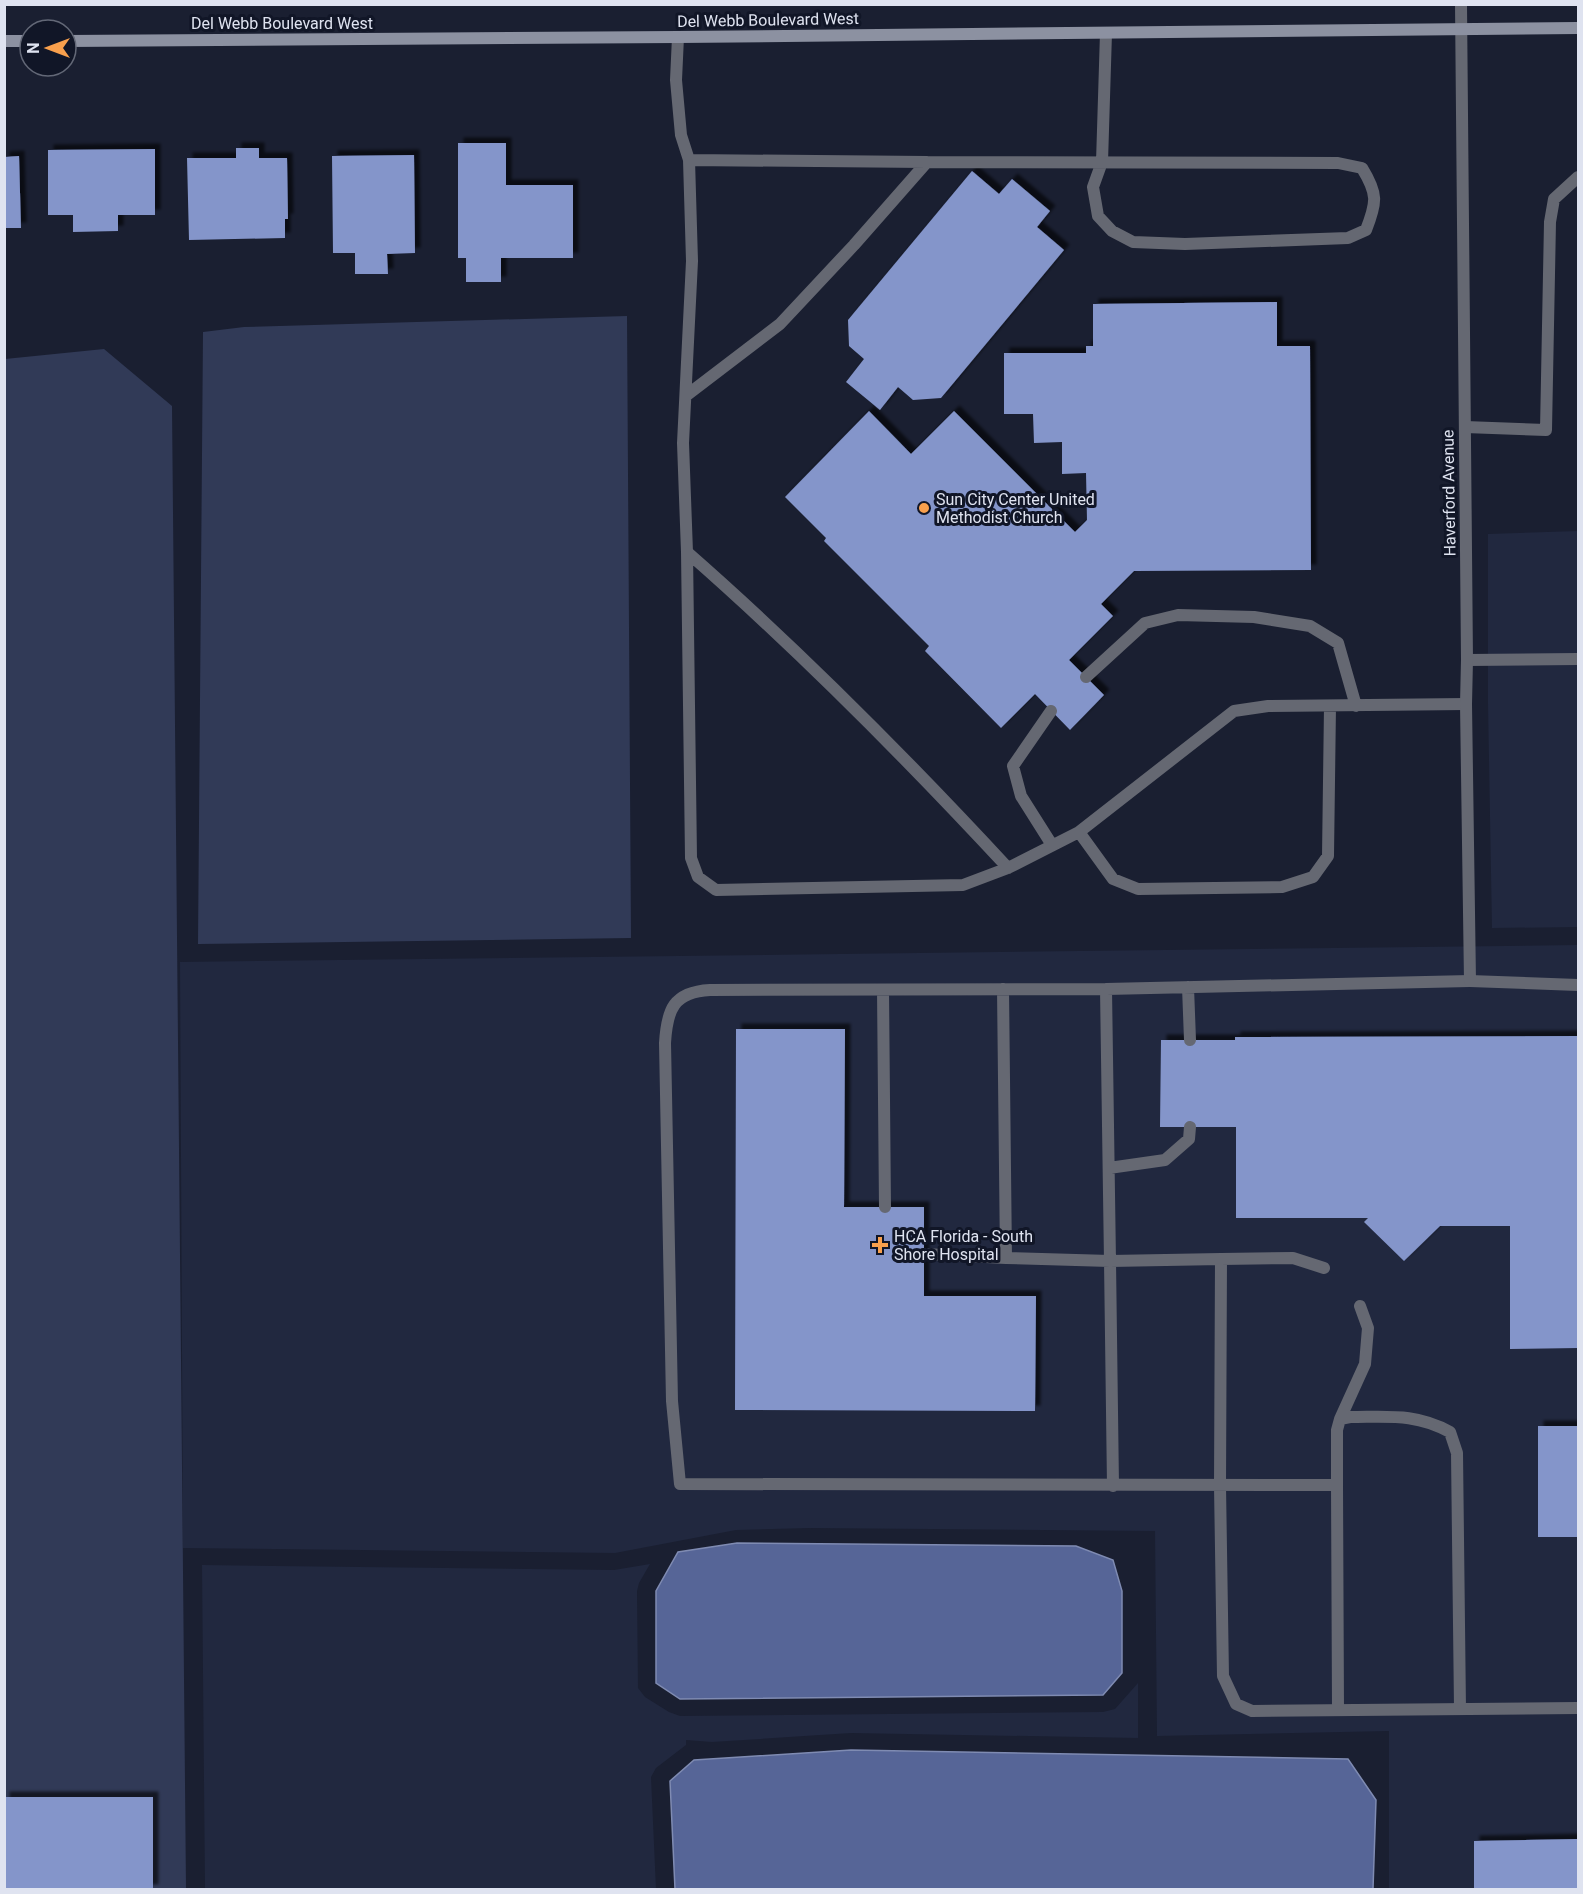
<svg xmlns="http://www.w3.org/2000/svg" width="1583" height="1894" viewBox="0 0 1583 1894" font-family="Roboto,sans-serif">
	<defs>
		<filter id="shadow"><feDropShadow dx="5.5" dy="-5.5" stdDeviation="1.5" flood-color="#0009"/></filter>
	</defs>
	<rect width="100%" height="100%" fill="#1a1f31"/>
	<path fill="#21283f" d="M1578,531V927L1492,928L1488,704V534Z
		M1578,945V1889H1389V1731L1157,1736L1155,1531L810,1528L736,1530L615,1553L183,1548L180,962Z
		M650,1564L639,1583L637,1591L638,1688L645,1697L669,1712L680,1716L1103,1712L1115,1709L1138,1683V1738L851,1733L712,1742L686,1740V1745L656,1768L651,1777L656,1889H205L202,1565L614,1570Z"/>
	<path fill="#313a57" d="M627,316L631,938L198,944L203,332L244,327Z
		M104,349L172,406L186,1889L5,1890V359Z"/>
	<path fill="#566597" stroke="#7f8bb2" stroke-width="1.5" d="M737,1543L1076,1546L1113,1560L1122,1591V1673L1103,1695L680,1699L656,1683V1591L678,1552Z
		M851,1750L1348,1759L1376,1800L1373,1889H675L670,1781L694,1760Z"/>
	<path fill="#8495ca" filter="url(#shadow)" d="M458,143H506V185H573V258H501V282H466V258H458Z
		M236,148H259V158H287L288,219H285V238L189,240L187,158H236Z
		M155,149V215H118V231L73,232V215H48V150Z
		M414,155L415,253L387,254L388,274H355V253H333L332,156Z
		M19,156L21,228H4V157Z
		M972,171L999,194L1012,179L1050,211L1037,227L1064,250L941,398L913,400L898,387L880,410L846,382L864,359L849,346L848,320Z
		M1277,302V346H1310L1311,570L1134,571L1101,604L1113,616L1069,660L1104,695L1070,730L1035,694L1001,728L925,651L929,646L824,541L826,538L785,497L869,411L911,454L954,411L1075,532L1087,520L1086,473L1062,474V442L1034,443L1033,414H1004V353H1086V346H1093V304Z
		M736,1029H845L844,1207H924V1296H1036L1035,1411L735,1410Z
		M1578,1036V1348L1510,1349V1226H1440L1404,1261L1364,1222L1368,1218H1236V1127H1160L1161,1040H1235V1037Z
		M1538,1426H1578V1537H1538Z
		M4,1797H153V1890H4Z
		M1578,1839V1890H1474V1841Z"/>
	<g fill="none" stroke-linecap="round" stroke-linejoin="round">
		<path stroke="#656872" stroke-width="12" d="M678,37L676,80L681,135L689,160L692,261L683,443L687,552L691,858L698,877L716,890L963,885L1008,868L1079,832L1234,711L1268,706L1466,704
			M689,160L927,162
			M687,395L780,324L854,245L927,162L1338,163L1362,168C1378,194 1377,202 1366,230L1348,238L1185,244L1133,242L1112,231L1098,216L1093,187L1102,162L1106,33
			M1465,427L1546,430L1550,222L1554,199L1578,177
			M687,552C800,651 906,758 1008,868
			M1467,660L1578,659
			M1086,677L1145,623L1178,615L1254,617L1310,626L1338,643L1356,706
			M1051,711L1013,766L1021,796L1052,845
			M1079,832L1113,879L1138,889L1282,887L1313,877L1328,856L1330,706
			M1188,987L1190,1040
			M1003,989L1006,1258L1110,1261L1113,1486
			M1106,989L1470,981
			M883,990L885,1207
			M1109,1168L1165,1160L1189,1139L1190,1127
			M924,1254L1006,1258
			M1221,1259L1293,1258L1324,1268
			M1340,1419L1365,1364L1368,1328L1360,1306
			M1337,1485L1338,1710
			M1460,1709L1457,1453L1450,1432C1416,1413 1388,1417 1350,1417L1340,1419L1337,1430V1485L680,1484L672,1401L665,1043C667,1010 673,992 710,990L1106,989L1110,1261L1221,1259L1220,1486L1223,1676L1236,1704L1252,1711L1578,1708"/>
		<path stroke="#656872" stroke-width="12" d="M1461,4L1467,660L1466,704L1470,981L1578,985"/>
		<path stroke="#8c91a1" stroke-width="12" d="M4,41H30
			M66,41L678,37L1578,28"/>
	</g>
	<g fill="#f9a04d" stroke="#111627" stroke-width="2">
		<circle cx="924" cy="508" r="6"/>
		<path d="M877 1236h6v6h6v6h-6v6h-6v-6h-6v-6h6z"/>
	</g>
	<g text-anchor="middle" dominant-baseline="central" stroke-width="6" stroke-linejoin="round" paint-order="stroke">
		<g font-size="16" fill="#dfe3f0" stroke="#111627">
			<text transform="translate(768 20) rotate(-1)">Del Webb Boulevard West</text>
			<text x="282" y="23">Del Webb Boulevard West</text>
			<text transform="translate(1449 493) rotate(-91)">Haverford Avenue</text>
		</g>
		<g font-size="16" fill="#dfe3f0" stroke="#111627" text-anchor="start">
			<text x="936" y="499">Sun City Center United<tspan x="936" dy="18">Methodist Church</tspan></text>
			<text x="894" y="1236">HCA Florida - South<tspan x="894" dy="18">Shore Hospital</tspan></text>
		</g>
	</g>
	<rect width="1583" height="1894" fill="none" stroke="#dfe3f0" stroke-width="12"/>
	<g transform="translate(48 48) rotate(270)"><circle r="28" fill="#111627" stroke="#636877" stroke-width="1.5"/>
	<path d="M0-4.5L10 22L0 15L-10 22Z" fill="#f9a04d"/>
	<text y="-9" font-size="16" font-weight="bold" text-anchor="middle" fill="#dfe3f0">N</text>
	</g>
</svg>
